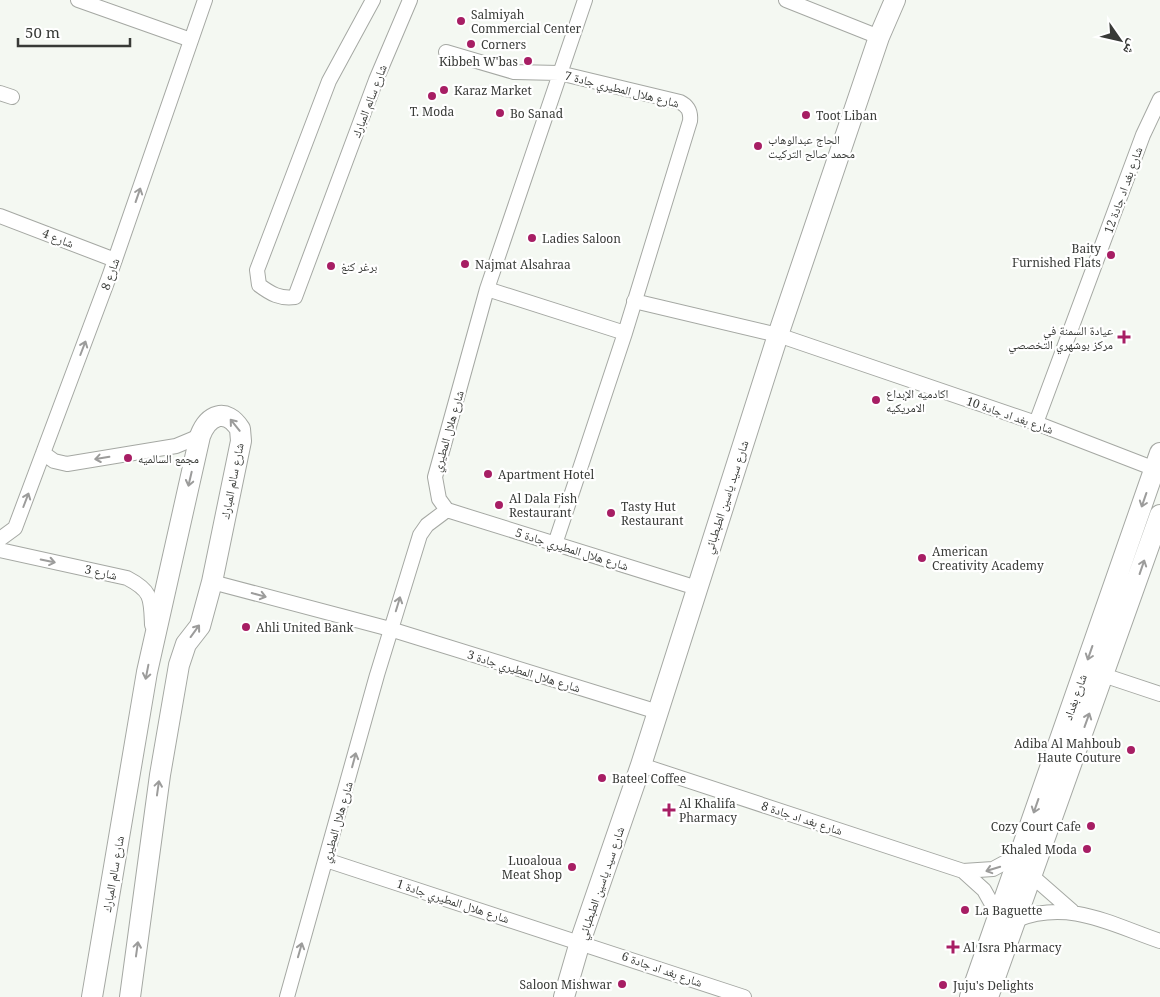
<svg xmlns="http://www.w3.org/2000/svg" width="1160" height="997" viewBox="0 0 1160 997" font-family="'Noto Serif','Noto Naskh Arabic',serif">
	<rect width="100%" height="100%" fill="#f4f8f2"/>
	<g fill="none" stroke-linecap="round" stroke-linejoin="round">
		<g stroke="#a5a8a3" stroke-width="16">
			<path id="street" d="M78,0L191,40
				M373,0L329,81L257,270L259,285C271,294 280,299 295,297L376,80L410,0
				M786,0L879,37
				M446,52L514,72L559,73L680,102C688,106 691,112 690,121L625,333L555,544
				M0,93L12,97
				M0,216L115,260
				M487,289L625,333
				M634,301L778,335L1036,423L1155,469
				M1036,423L1143,135L1160,99
				M43,453L54,461L67,464L176,446L200,436
				M447,510L439,499L435,477L487,289L585,0
				M447,510L697,588
				M0,539L15,528L109,277L205,0
				M0,550L127,578C152,591 151,598 152,625
				M212,582L390,629L658,712
				M1103,675L1160,694
				M641,765L963,871L993,869L1019,855
				M326,860L744,997
				M963,871L984,890L998,915
				M1032,876L1072,911
				M1016,920C1069,899 1110,924 1160,941
				M287,997L377,675L420,535L427,525L447,510"/>
		</g>
		<g stroke="#a5a8a3" stroke-width="22">
			<path id="secondary" d="M92,997L147,672L200,436C208,415 226,407 240,429L241,441L212,582L200,626L186,644L179,665L160,775L130,997
				M564,997L580,942L641,765L778,335L879,37L895,0
				M970,997L1160,453
				M988,997L1160,515"/>
		</g>
		<use href="#street" stroke="#fff" stroke-width="14"/>
		<use href="#secondary" stroke="#fff" stroke-width="20"/>
	</g>
	<defs><path id="oneway-shaft" d="M-6 0H5M1.5-3L5.5 0L1.5 3" fill="none" stroke-width="1.6" stroke-linecap="round" stroke-linejoin="round" transform="scale(1.25)"/></defs>
	<g stroke="#9c9c9b">
		<use href="#oneway-shaft" transform="translate(138 195) rotate(-71)"/>
		<use href="#oneway-shaft" transform="translate(83 348) rotate(-69)"/>
		<use href="#oneway-shaft" transform="translate(235 425) rotate(-129)"/>
		<use href="#oneway-shaft" transform="translate(102 458) rotate(171)"/>
		<use href="#oneway-shaft" transform="translate(190 479) rotate(103)"/>
		<use href="#oneway-shaft" transform="translate(26 500) rotate(-69)"/>
		<use href="#oneway-shaft" transform="translate(1144 500) rotate(109)"/>
		<use href="#oneway-shaft" transform="translate(48 561) rotate(12)"/>
		<use href="#oneway-shaft" transform="translate(1142 567) rotate(-71)"/>
		<use href="#oneway-shaft" transform="translate(259 595) rotate(15)"/>
		<use href="#oneway-shaft" transform="translate(398 604) rotate(-73)"/>
		<use href="#oneway-shaft" transform="translate(195 631) rotate(-54)"/>
		<use href="#oneway-shaft" transform="translate(1090 653) rotate(109)"/>
		<use href="#oneway-shaft" transform="translate(147 672) rotate(101)"/>
		<use href="#oneway-shaft" transform="translate(1087 720) rotate(-70)"/>
		<use href="#oneway-shaft" transform="translate(354 760) rotate(-75)"/>
		<use href="#oneway-shaft" transform="translate(158 788) rotate(-82)"/>
		<use href="#oneway-shaft" transform="translate(1036 806) rotate(109)"/>
		<use href="#oneway-shaft" transform="translate(993 869) rotate(163)"/>
		<use href="#oneway-shaft" transform="translate(137 949) rotate(-82)"/>
		<use href="#oneway-shaft" transform="translate(300 950) rotate(-74)"/>
	</g>
	<g fill="#a71e64" stroke="#fff" stroke-width="2">
		<circle cx="461" cy="21" r="5"/>
		<circle cx="471" cy="44" r="5"/>
		<circle cx="528" cy="61" r="5"/>
		<circle cx="444" cy="90" r="5"/>
		<circle cx="432" cy="96" r="5"/>
		<circle cx="500" cy="113" r="5"/>
		<circle cx="806" cy="115" r="5"/>
		<circle cx="758" cy="146" r="5"/>
		<circle cx="532" cy="238" r="5"/>
		<circle cx="1111" cy="255" r="5"/>
		<circle cx="465" cy="264" r="5"/>
		<circle cx="331" cy="266" r="5"/>
		<path d="M1121.5 329.5h5v5h5v5h-5v5h-5v-5h-5v-5h5z"/>
		<circle cx="876" cy="400" r="5"/>
		<circle cx="128" cy="458" r="5"/>
		<circle cx="488" cy="474" r="5"/>
		<circle cx="499" cy="505" r="5"/>
		<circle cx="611" cy="513" r="5"/>
		<circle cx="922" cy="558" r="5"/>
		<circle cx="246" cy="627" r="5"/>
		<circle cx="1131" cy="750" r="5"/>
		<circle cx="602" cy="778" r="5"/>
		<path d="M666.5 802.5h5v5h5v5h-5v5h-5v-5h-5v-5h5z"/>
		<circle cx="1091" cy="826" r="5"/>
		<circle cx="1087" cy="849" r="5"/>
		<circle cx="572" cy="867" r="5"/>
		<circle cx="965" cy="910" r="5"/>
		<path d="M950.5 939.5h5v5h5v5h-5v5h-5v-5h-5v-5h5z"/>
		<circle cx="622" cy="984" r="5"/>
		<circle cx="943" cy="985" r="5"/>
	</g>
	<g text-anchor="middle" dominant-baseline="central" stroke-width="4.5" stroke-linejoin="round" paint-order="stroke">
		<g font-size="12" fill="#383a37" stroke="#fff" text-anchor="start">
			<text x="471" y="14">Salmiyah<tspan x="471" dy="14">Commercial Center</tspan></text>
			<text x="481" y="44">Corners</text>
			<text x="518" y="61" text-anchor="end">Kibbeh W'bas</text>
			<text x="454" y="90">Karaz Market</text>
			<text x="432" y="111" text-anchor="middle">T. Moda</text>
			<text x="510" y="113">Bo Sanad</text>
			<text x="816" y="115">Toot Liban</text>
			<text x="768" y="139">الحاج عبدالوهاب<tspan x="768" dy="14">محمد صالح التركيت</tspan></text>
			<text x="542" y="238">Ladies Saloon</text>
			<text x="1101" y="248" text-anchor="end">Baity<tspan x="1101" dy="14">Furnished Flats</tspan></text>
			<text x="475" y="264">Najmat Alsahraa</text>
			<text x="341" y="266">برغر كنغ</text>
			<text x="1113" y="330" text-anchor="end">عيادة السمنة في<tspan x="1113" dy="14">مركز بوشهري التخصصي</tspan></text>
			<text x="886" y="393">اكادميه الإبداع<tspan x="886" dy="14">الامريكيه</tspan></text>
			<text x="138" y="458">مجمع السالميه</text>
			<text x="498" y="474">Apartment Hotel</text>
			<text x="509" y="498">Al Dala Fish<tspan x="509" dy="14">Restaurant</tspan></text>
			<text x="621" y="506">Tasty Hut<tspan x="621" dy="14">Restaurant</tspan></text>
			<text x="932" y="551">American<tspan x="932" dy="14">Creativity Academy</tspan></text>
			<text x="256" y="627">Ahli United Bank</text>
			<text x="1121" y="743" text-anchor="end">Adiba Al Mahboub<tspan x="1121" dy="14">Haute Couture</tspan></text>
			<text x="612" y="778">Bateel Coffee</text>
			<text x="679" y="803">Al Khalifa<tspan x="679" dy="14">Pharmacy</tspan></text>
			<text x="1081" y="826" text-anchor="end">Cozy Court Cafe</text>
			<text x="1077" y="849" text-anchor="end">Khaled Moda</text>
			<text x="562" y="860" text-anchor="end">Luoaloua<tspan x="562" dy="14">Meat Shop</tspan></text>
			<text x="975" y="910">La Baguette</text>
			<text x="963" y="947">Al Isra Pharmacy</text>
			<text x="612" y="984" text-anchor="end">Saloon Mishwar</text>
			<text x="953" y="985">Juju's Delights</text>
		</g>
		<g font-size="12" fill="#383a37" stroke="#fff">
			<text transform="translate(622 89) rotate(14)">شارع هلال المطيري جادة 7</text>
			<text transform="translate(369 101) rotate(-69)">شارع سالم المبارك</text>
			<text transform="translate(1123 190) rotate(-70)">شارع بغد اد جادة 12</text>
			<text transform="translate(58 238) rotate(21)">شارع 4</text>
			<text transform="translate(110 274) rotate(-70)">شارع 8</text>
			<text transform="translate(1010 415) rotate(19)">شارع بغد اد جادة 10</text>
			<text transform="translate(448 431) rotate(-74)">شارع هلال المطيري</text>
			<text transform="translate(232 481) rotate(-79)">شارع سالم المبارك</text>
			<text transform="translate(726 497) rotate(-72)">شارع سيد ياسين الطبطبائي</text>
			<text transform="translate(572 549) rotate(17)">شارع هلال المطيري جادة 5</text>
			<text transform="translate(101 572) rotate(12)">شارع 3</text>
			<text transform="translate(524 671) rotate(17)">شارع هلال المطيري جادة 3</text>
			<text transform="translate(1075 697) rotate(-71)">شارع بغداد</text>
			<text transform="translate(802 818) rotate(18)">شارع بغد اد جادة 8</text>
			<text transform="translate(337 822) rotate(-74)">شارع هلال المطيري</text>
			<text transform="translate(113 874) rotate(-80)">شارع سالم المبارك</text>
			<text transform="translate(601 883) rotate(-71)">شارع سيد ياسين الطبطبائي</text>
			<text transform="translate(453 901) rotate(18)">شارع هلال المطيري جادة 1</text>
			<text transform="translate(662 969) rotate(19)">شارع بغد اد جادة 6</text>
		</g>
	</g>
	<g transform="translate(1120 40) rotate(124)" stroke="#ffffff" stroke-width="4" paint-order="stroke">
	<path d="M0-4L9 19L0 12L-9 19Z" fill="#383a37"/>
	<text y="-8" font-size="14" font-weight="bold" text-anchor="middle" fill="#383a37">ش</text>
	</g>
	<path d="M18 38v8h112v-8" fill="none" stroke="#383a37" stroke-width="2.5"/>
	<text x="25" y="38" font-size="15" fill="#383a37" stroke="#ffffff" stroke-width="4" paint-order="stroke">50 m</text>
</svg>
